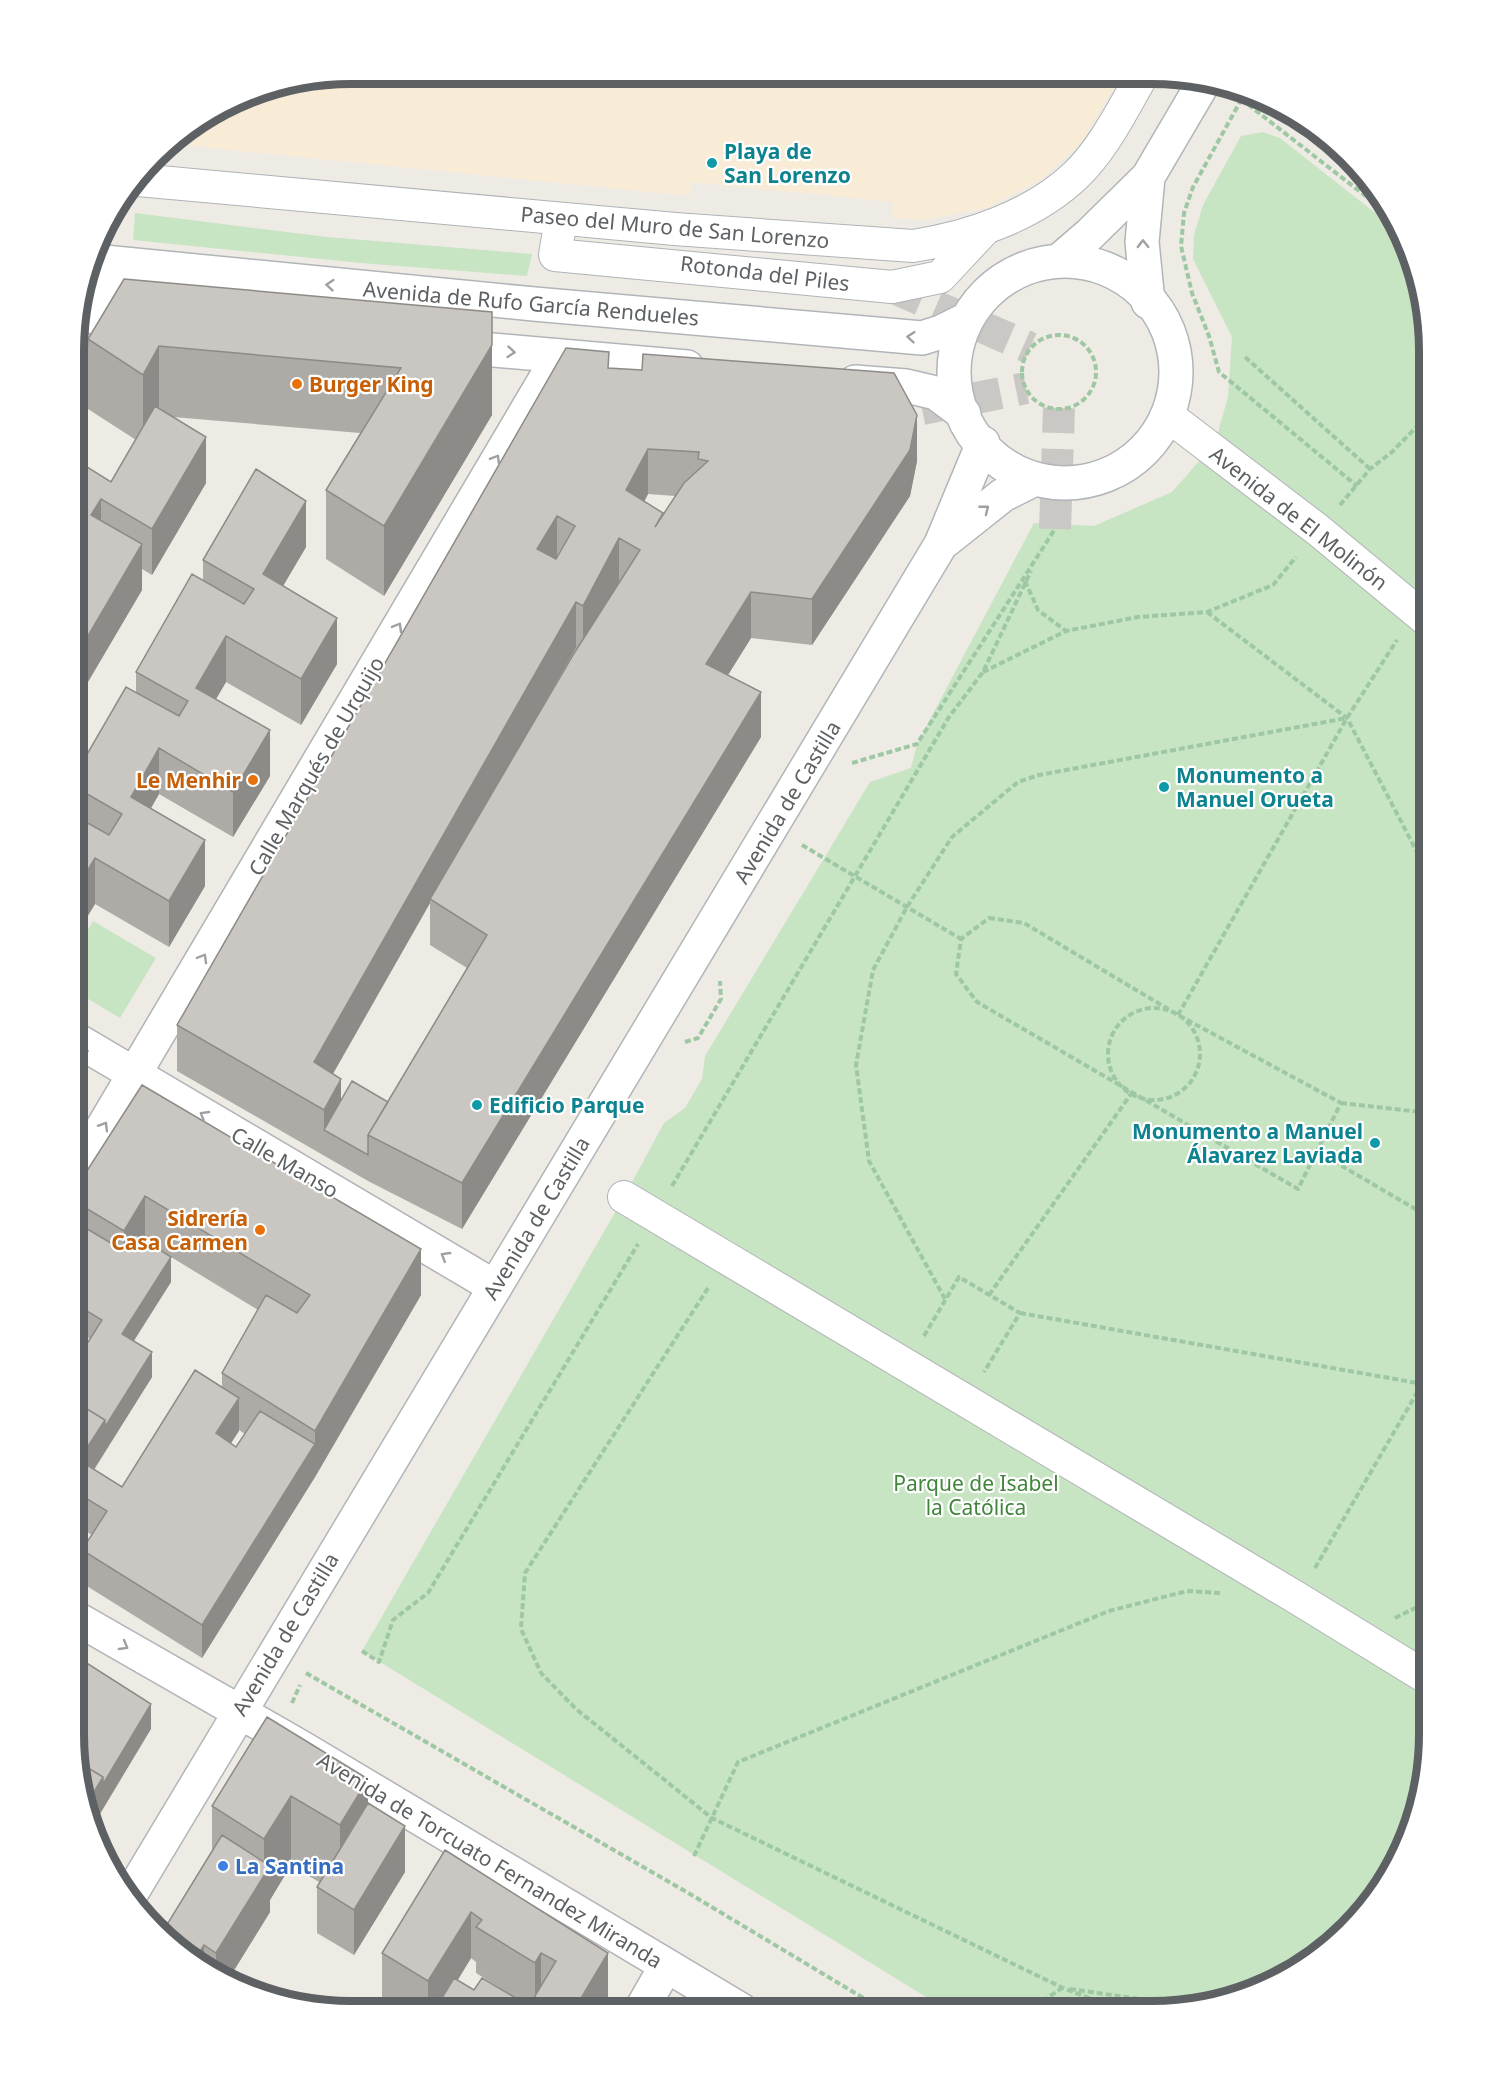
<svg xmlns="http://www.w3.org/2000/svg" width="1503" height="2085" viewBox="0 0 1503 2085" font-family="'Noto Sans',sans-serif">
	<rect width="100%" height="100%" fill="#eeebe5"/>
	<path fill="#c7e4c3" d="M1263,132L1280,138L1402,234L1429,351V1752L1415,1824L1383,1888L1335,1943L1274,1983L1152,2011H949L362,1651L624,1197L664,1123L685,1108L702,1079L705,1056L870,782L911,768L917,744L1034,523L1094,526L1172,492L1215,443L1228,397L1232,337L1193,259L1194,235L1203,205L1241,136Z
		M135,213L327,237L532,254L527,276L361,263L133,240Z
		M93,921L156,958L120,1018L75,991V951Z"/>
	<path fill="#f8ecd6" d="M351,74L1120,76L1081,143L1039,181L986,208L924,220L892,218L893,202L692,182L689,196L189,146L190,133L186,132L261,88Z"/>
	<path fill="#aae1fa" d="M1271,102L1321,131L1347,163Z"/>
	<g fill="none" stroke-linecap="round" stroke-linejoin="round">
		<path stroke="#cac8c5" stroke-width="32" stroke-dasharray="32 16" stroke-linecap="butt" d="M892,287L1030,348
			M922,409L1026,388
			M1055,529L1059,408"/>
		<g stroke="#b0b3b6" stroke-width="34">
			<path id="pedestrian" d="M138,180L675,229L913,246C970,237 1033,216 1076,175C1104,148 1122,110 1142,76
				M561,219L555,255L892,287L940,277L984,230
				M1167,415L1318,530L1429,622
				M624,1197L1297,1598L1429,1679"/>
		</g>
		<g stroke="#b0b3b6" stroke-width="36">
			<path id="minor" d="M76,322C96,289 127,277 165,276
				M75,1039L495,1287
				M74,1176L559,356
				M74,1617L299,1746L741,2010
				M641,2010L666,1966"/>
		</g>
		<g stroke="#b1b5b9" stroke-width="36">
			<path id="secondary" d="M1148,177L1142,242L1148,302
				M1060,260L1089,235L1148,177L1205,80
				M954 372a111 111 0 1 1 222 0a111 111 0 1 1-222 0Z
				M94,261L534,304L922,338L941,332L965,320
				M76,315L146,321
				M448,346L687,367
				M855,382L906,386L936,393L964,414
				M945,541L1003,495L1033,480
				M132,1892L941,544L983,443"/>
		</g>
		<path stroke="#9ec7a4" stroke-width="4" stroke-dasharray="6 3" stroke-linecap="butt" d="M1246,91L1193,187L1184,213L1181,246L1192,293L1209,336L1219,372L1357,486
			M1241,99L1390,215
			M1022 372a37 37 0 1 1 74 0a37 37 0 1 1-74 0Z
			M1245,357L1370,469
			M1340,505L1370,469L1392,452L1429,414
			M1025,581L1038,610L1066,631
			M1207,612L1347,718L1429,875
			M983,672L1066,631L1138,617L1207,612L1273,585L1296,557
			M852,763L917,744L1055,529
			M802,845L961,939
			M989,918L1024,923L1178,1015L1341,1103L1298,1189L977,1002L956,974L961,939Z
			M1108 1054a46 46 0 1 1 92 0a46 46 0 1 1-92 0Z
			M1178,1015L1347,718L1397,640
			M685,1042L698,1038L721,999L720,981
			M1341,1103L1429,1113
			M1318,1152L1429,1217
			M672,1186L949,717L983,672L1031,571
			M708,1288L525,1573L521,1629L541,1673L576,1709L712,1818L1063,1988L1123,2011
			M989,1295L1131,1094
			M945,1299L869,1161L856,1065L873,970L907,907L952,837L1018,782L1039,775L1347,718
			M1020,1313L1429,1385
			M924,1336L959,1277L1020,1313L984,1372
			M1315,1568L1422,1384
			M1395,1618L1429,1601
			M362,1651L379,1662L393,1620L428,1593L638,1244
			M306,1673L685,1891L885,2011
			M292,1703L300,1685
			M694,1856L738,1762L1109,1611L1187,1591L1220,1593
			M1070,1989L1181,2005
			M1028,2011L1062,1988"/>
		<use href="#pedestrian" stroke="#fff" stroke-width="32"/>
		<use href="#minor" stroke="#fff" stroke-width="33"/>
		<use href="#secondary" stroke="#fff" stroke-width="33"/>
	</g>
	<path fill="#aeaaa6" fill-rule="evenodd" d="M492,312V415L384,596L326,559V490L360,433L173,417L206,483L152,575L142,569V590L85,687L76,682V702L75,704L76,460L111,482L136,440L88,409V339Z
		M609,368L917,461L910,496L812,645L751,638L728,675L761,737L462,1229L368,1181L177,1071V1025ZM648,494L675,496L663,516L644,502ZM576,648L577,649L512,759ZM430,903V945L467,968L388,1102L341,1100L333,1074Z
		M306,547L283,586L337,664L301,725L226,682L216,699L270,776L233,837L159,794L151,808L205,886L169,947L95,904L75,937V775L136,692V672L203,581V560Z
		M142,1085L421,1295L315,1477L202,1658L82,1583V1550L92,1535L74,1524V1356L78,1358L90,1339L82,1333L74,1345V1191ZM171,1257L258,1310L222,1373V1387L122,1487L94,1470L152,1377L134,1341L171,1282ZM239,1430L245,1434L236,1447L231,1443Z
		M267,1717L368,1803L405,1872L354,1955L317,1933V1887L319,1882L291,1865L270,1900V1912L228,1980L182,1954L168,1923L212,1850V1806Z
		M445,1850L608,1999L602,2010L400,2009L382,1998V1953ZM471,1958L476,1962V1973L529,2006L474,1990L458,1980Z"/>
	<path fill="#8d8b87" d="M492,345V415L384,596V526Z
		M159,346V416L143,444V375Z
		M917,415V461L910,496L812,645V599Z
		M206,437V483L152,575V529Z
		M648,449V494L626,536V490Z
		M101,499V545L91,515Z
		M306,501V547L263,620V574Z
		M557,516V562L537,549Z
		M619,538V584L583,652V606Z
		M142,544V590L85,687V641Z
		M751,592V638L706,710V664Z
		M576,602V648L432,900L430,899V903L315,1105L314,1062Z
		M337,618V664L301,725V679Z
		M226,636V682L196,733V688Z
		M76,656V702L75,704V658Z
		M761,692V737L462,1229V1183Z
		M270,730V776L233,837V792Z
		M159,748V794L131,843V797Z
		M205,840V886L169,947V901Z
		M95,858V904L75,937V891Z
		M88,1051V1097L75,1118V1072Z
		M341,1079V1125L324,1130V1110Z
		M145,1196V1242L124,1277V1231Z
		M421,1249V1295L315,1477L202,1658V1625L315,1444V1431Z
		M171,1257V1282L122,1359V1334Z
		M82,1308V1333L74,1345V1319Z
		M152,1352V1377L79,1493V1460L105,1420Z
		M239,1398V1431L216,1466V1433Z
		M151,1704V1729L94,1824L89,1800L103,1777Z
		M368,1779V1849L340,1894V1825Z
		M291,1796V1865L270,1900V1912L228,1980L216,1974V1953L264,1874V1839Z
		M405,1826V1872L354,1955V1910Z
		M471,1912V1958L442,2005L439,2003V2010L428,2009V1981Z
		M204,1945V1967L194,1961Z
		M541,1953V1998L535,2009V1963Z
		M608,1953V1999L602,2010H574Z"/>
	<path fill="#cac6c1" stroke="#8d8b87" stroke-width="1.5" fill-rule="evenodd" d="M124,279L492,312V345L384,526L326,490L401,368L159,346L143,375L88,339Z
		M566,348L609,352L608,368L642,370L643,354L894,373L917,415L910,450L812,599L751,592L706,664L761,692L462,1183L368,1135L487,935L430,899L573,655L640,550L619,538L583,606L576,602L314,1062L341,1079L324,1110L177,1025ZM648,449L699,452L698,459L708,461L684,483L655,527L663,513L626,490ZM557,516L575,526L556,559L537,549Z
		M155,406L206,437L152,529L101,499L91,515L142,544L85,641L75,635L76,460L111,482Z
		M256,469L306,501L263,574L337,618L301,679L226,636L196,688L270,730L233,792L159,748L131,797L205,840L169,901L95,858L75,891V816L109,835L122,814L75,787V775L126,687L179,716L188,701L136,672L192,574L244,604L254,589L203,560Z
		M75,1043L88,1051L75,1072Z
		M352,1081L388,1102L368,1135V1155L324,1130Z
		M142,1085L421,1249L315,1431L222,1373L266,1295L297,1313L310,1295L145,1196L124,1231L74,1201V1191Z
		M74,1221L124,1251L135,1234L171,1257L122,1334L152,1352L105,1427V1420L74,1401V1356L78,1358L102,1320L82,1308L74,1319Z
		M195,1370L239,1398L216,1433L236,1447L260,1411L315,1444L202,1625L82,1550L107,1511L74,1491V1401L105,1420L79,1460L122,1487Z
		M74,1655L151,1704L103,1784V1777L80,1763L74,1734Z
		M267,1717L368,1779L340,1825L291,1796L264,1839L212,1806Z
		M80,1763L103,1777L89,1800Z
		M368,1803L405,1826L354,1910L317,1887Z
		M222,1835L270,1866L216,1953L204,1945L194,1961L182,1954L154,1920L156,1915L168,1923Z
		M445,1850L608,1953L574,2010H451L439,2003L454,1978L474,1990L482,1978L529,2006L556,1961L541,1953L535,1963L476,1927L482,1920L471,1912L428,1981L382,1953Z"/>
	<defs><path id="oneway-chevron" d="M-2-3.5L2.5 0L-2 3.5" fill="none" stroke-width="1.6" stroke-linecap="round" stroke-linejoin="round" transform="scale(1.5)"/></defs>
	<g stroke="#9ea0a2">
		<use href="#oneway-chevron" transform="translate(1143 244) rotate(-91)"/>
		<use href="#oneway-chevron" transform="translate(330 285) rotate(-175)"/>
		<use href="#oneway-chevron" transform="translate(911 337) rotate(-175)"/>
		<use href="#oneway-chevron" transform="translate(511 352) rotate(5)"/>
		<use href="#oneway-chevron" transform="translate(496 459) rotate(-60)"/>
		<use href="#oneway-chevron" transform="translate(985 509) rotate(-38)"/>
		<use href="#oneway-chevron" transform="translate(398 627) rotate(-60)"/>
		<use href="#oneway-chevron" transform="translate(203 958) rotate(-60)"/>
		<use href="#oneway-chevron" transform="translate(204 1115) rotate(-150)"/>
		<use href="#oneway-chevron" transform="translate(104 1126) rotate(-59)"/>
		<use href="#oneway-chevron" transform="translate(445 1256) rotate(-149)"/>
		<use href="#oneway-chevron" transform="translate(124 1646) rotate(30)"/>
	</g>
	<g fill="#0f9aa8" stroke="#fff" stroke-width="2">
		<circle cx="712" cy="163" r="6"/>
		<circle cx="1164" cy="787" r="6"/>
		<circle cx="477" cy="1105" r="6"/>
		<circle cx="1375" cy="1143" r="6"/>
	</g>
	<g fill="#e8710a" stroke="#fff" stroke-width="2">
		<circle cx="297" cy="384" r="6"/>
		<circle cx="253" cy="780" r="6"/>
		<circle cx="260" cy="1230" r="6"/>
	</g>
	<circle fill="#3f7fe0" stroke="#fff" stroke-width="2" cx="223" cy="1866" r="6"/>
	<g text-anchor="middle" dominant-baseline="central" stroke-width="4.5" stroke-linejoin="round" paint-order="stroke">
		<g font-size="21" font-weight="bold" fill="#0d838f" stroke="#fff" text-anchor="start">
			<text x="724" y="151">Playa de<tspan x="724" dy="24">San Lorenzo</tspan></text>
			<text x="1176" y="775">Monumento a<tspan x="1176" dy="24">Manuel Orueta</tspan></text>
			<text x="489" y="1105">Edificio Parque</text>
			<text x="1363" y="1131" text-anchor="end">Monumento a Manuel<tspan x="1363" dy="24">Álavarez Laviada</tspan></text>
		</g>
		<g font-size="21" fill="#5d6164" stroke="#fff">
			<text transform="translate(675 227) rotate(5)">Paseo del Muro de San Lorenzo</text>
			<text transform="translate(765 273) rotate(7)">Rotonda del Piles</text>
			<text transform="translate(531 303) rotate(5)">Avenida de Rufo García Rendueles</text>
			<text transform="translate(1299 518) rotate(38)">Avenida de El Molinón</text>
			<text transform="translate(316 766) rotate(-60)">Calle Marqués de Urquijo</text>
			<text transform="translate(787 802) rotate(-59)">Avenida de Castilla</text>
			<text transform="translate(285 1162) rotate(30)">Calle Manso</text>
			<text transform="translate(536 1218) rotate(-59)">Avenida de Castilla</text>
			<text transform="translate(285 1634) rotate(-59)">Avenida de Castilla</text>
			<text transform="translate(490 1860) rotate(31)">Avenida de Torcuato Fernandez Miranda</text>
		</g>
		<g font-size="21" font-weight="bold" fill="#c56008" stroke="#fff" text-anchor="end">
			<text x="309" y="384" text-anchor="start">Burger King</text>
			<text x="241" y="780">Le Menhir</text>
			<text x="248" y="1218">Sidrería<tspan x="248" dy="24">Casa Carmen</tspan></text>
		</g>
		<g font-size="21" fill="#41853b" stroke="#fff">
			<text x="976" y="1483">Parque de Isabel<tspan x="976" dy="24">la Católica</tspan></text>
		</g>
		<g font-size="21" font-weight="bold" fill="#366cbe" stroke="#fff" text-anchor="start">
			<text x="235" y="1866">La Santina</text>
		</g>
	</g>
	<path d="M0 0H1503V2085H0ZM351 84H1152A267 267 0 0 1 1419 351V1734A267 267 0 0 1 1152 2001H351A267 267 0 0 1 84 1734V351A267 267 0 0 1 351 84Z" fill="#fff" fill-rule="evenodd"/>
	<path fill="none" stroke="#5d6164" stroke-width="8" d="M351 84H1152A267 267 0 0 1 1419 351V1734A267 267 0 0 1 1152 2001H351A267 267 0 0 1 84 1734V351A267 267 0 0 1 351 84Z"/>
</svg>
